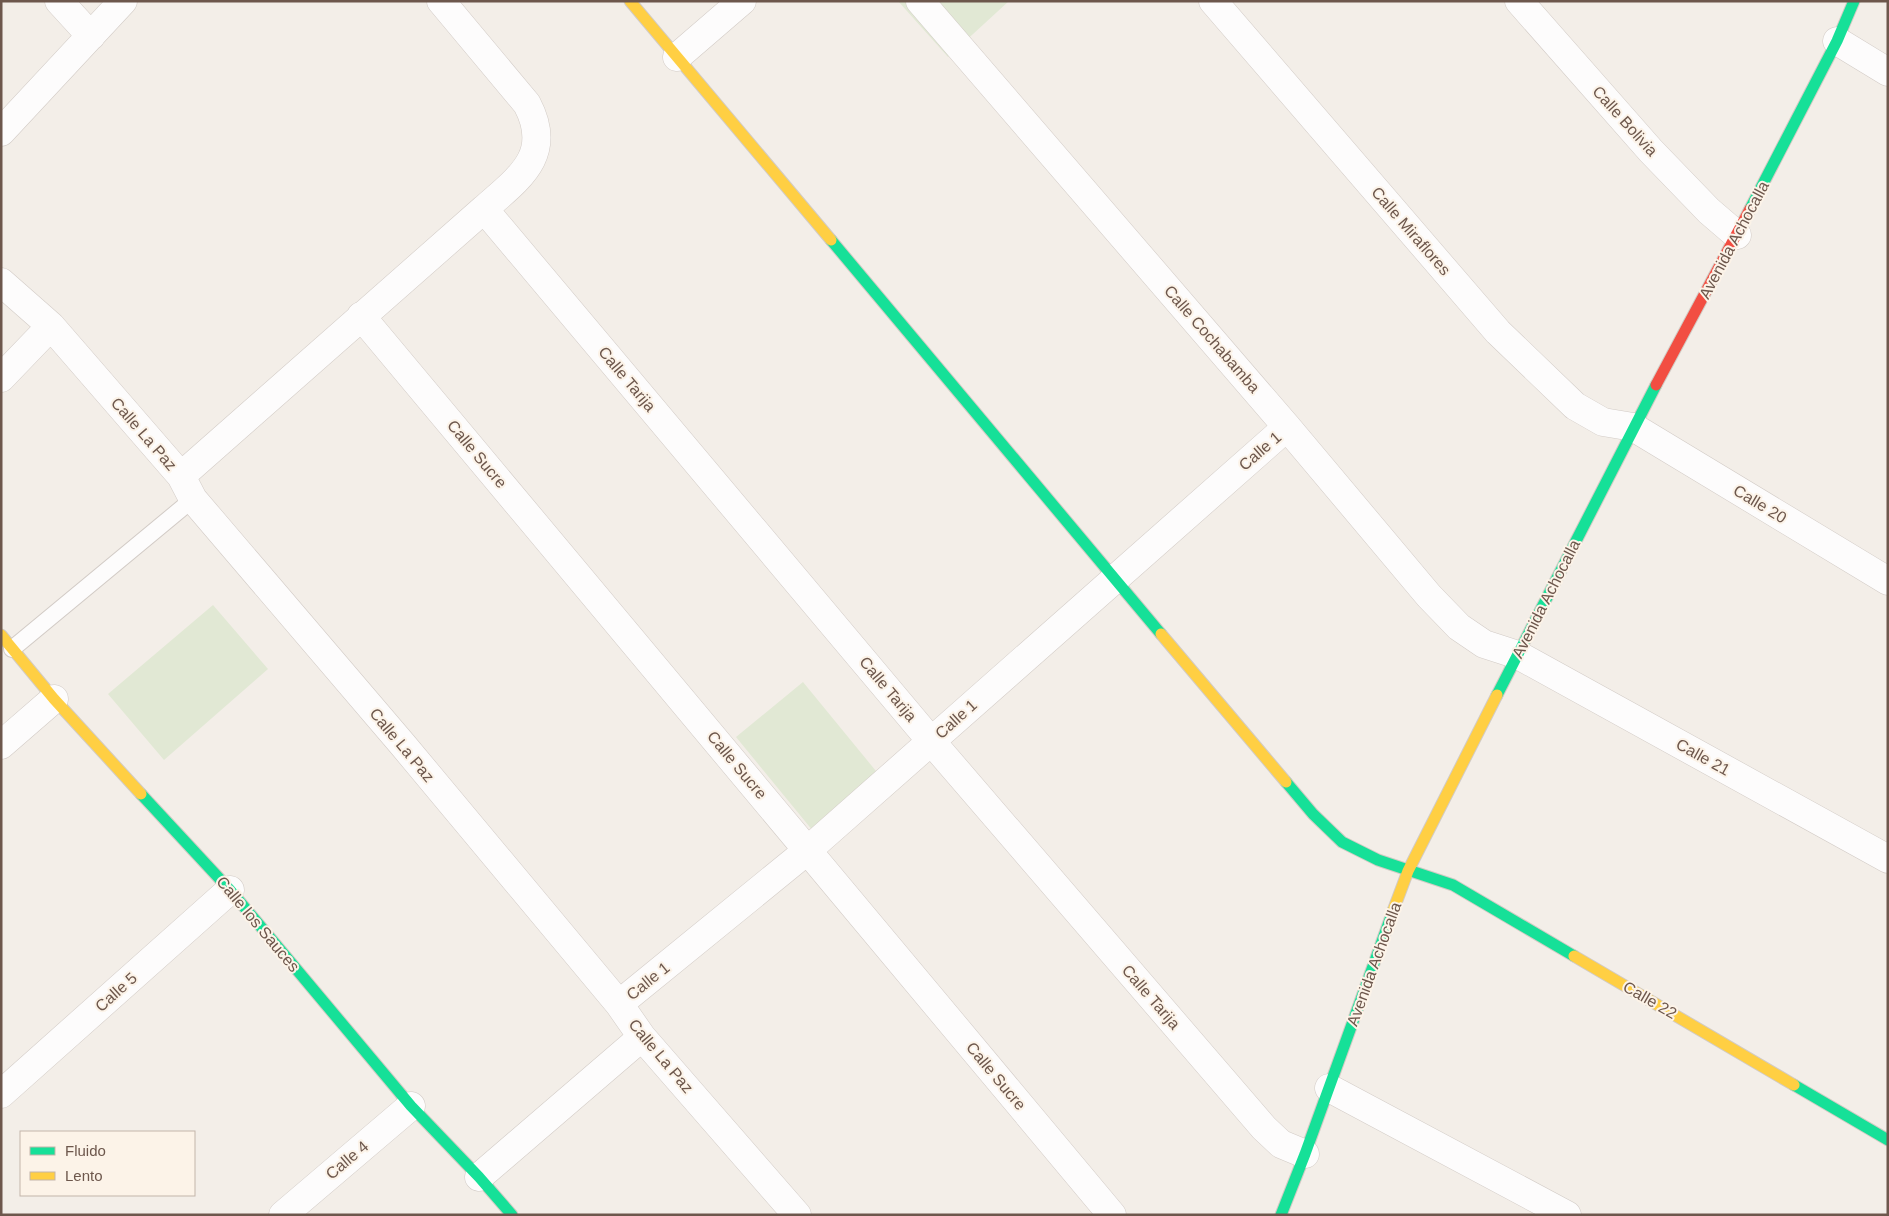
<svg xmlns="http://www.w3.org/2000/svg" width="1889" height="1216" viewBox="0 0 1889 1216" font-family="Helvetica,sans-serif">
	<rect width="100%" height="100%" fill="#f3eee8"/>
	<path fill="#e1e8d4" d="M898,1H1009L948,57Z
		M213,605L268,669L164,760L108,694Z
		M803,682L894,793L827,848L736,737Z"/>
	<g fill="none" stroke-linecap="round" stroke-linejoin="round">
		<g stroke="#d2cbc6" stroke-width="18">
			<path id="lane" d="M12,649L193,499"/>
		</g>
		<g stroke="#d2cbc6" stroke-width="29">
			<path id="street" d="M59,1L91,36
				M920,1L1287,427L1429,596L1459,627L1484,644L1518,655L1888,859
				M1213,1L1498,332L1575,406L1603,422L1633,427L1888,581
				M1519,1L1651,151L1709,211L1737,235
				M1837,41L1888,72
				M677,57L742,1
				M1,132L123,1
				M484,209L931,741L1264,1128L1281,1144L1305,1154
				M1,282L51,326L181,476L193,499L403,745L619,1004L642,1037L797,1215
				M361,316L1112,1215
				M1,378L51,326
				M181,476L484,209C519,178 554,155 527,104L441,1
				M1,745L54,699
				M619,1004L808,850L1287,427
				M1329,1088L1567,1215
				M1,1094L230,890
				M479,1177L642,1037
				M283,1215L411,1106"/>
		</g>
		<g stroke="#d2cbc4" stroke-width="13">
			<path id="fast" d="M1750,209L1837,41L1854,1
				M831,240L1161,634
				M1497,695L1656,385
				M1286,782L1313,814L1342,842L1378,860L1453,885L1574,956
				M141,794L230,890L411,1106L479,1177L512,1215
				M1794,1085L1888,1140
				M1281,1215L1305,1154L1393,911"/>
		</g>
		<g stroke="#d2cbc4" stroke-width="13">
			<path id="slow" d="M630,1L831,240
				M1161,634L1286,782
				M1,635L54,699L141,794
				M1393,911L1408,871L1497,695
				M1574,956L1794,1085"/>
		</g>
		<g stroke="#d2cbc4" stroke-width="13">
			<path id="jam" d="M1656,385L1750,209"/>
		</g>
		<use href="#lane" stroke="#fdfcfc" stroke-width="16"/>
		<use href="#street" stroke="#fdfcfc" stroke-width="28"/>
		<use href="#fast" stroke="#16e098" stroke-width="11"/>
		<use href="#slow" stroke="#ffcf43" stroke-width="11"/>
		<use href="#jam" stroke="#f24e42" stroke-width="11"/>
	</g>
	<g text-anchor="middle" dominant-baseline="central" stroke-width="4" stroke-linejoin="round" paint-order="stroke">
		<g font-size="16" fill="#6d574c" stroke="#fcf3e8">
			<text transform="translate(1625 121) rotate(48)">Calle Bolivia</text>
			<text transform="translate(1411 231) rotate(49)">Calle Miraflores</text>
			<text transform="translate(1734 240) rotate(-62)">Avenida Achocalla</text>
			<text transform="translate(1212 339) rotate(49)">Calle Cochabamba</text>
			<text transform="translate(627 379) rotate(50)">Calle Tarija</text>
			<text transform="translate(144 434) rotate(49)">Calle La Paz</text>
			<text transform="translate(1260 451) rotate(-41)">Calle 1</text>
			<text transform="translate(477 454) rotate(50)">Calle Sucre</text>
			<text transform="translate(1760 504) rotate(31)">Calle 20</text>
			<text transform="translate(1546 599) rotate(-63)">Avenida Achocalla</text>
			<text transform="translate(888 689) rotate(50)">Calle Tarija</text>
			<text transform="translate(956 719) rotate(-42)">Calle 1</text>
			<text transform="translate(402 745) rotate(50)">Calle La Paz</text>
			<text transform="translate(1703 757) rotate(29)">Calle 21</text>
			<text transform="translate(737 765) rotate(50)">Calle Sucre</text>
			<text transform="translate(258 924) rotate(50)">Calle los Sauces</text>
			<text transform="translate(1374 964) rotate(-70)">Avenida Achocalla</text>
			<text transform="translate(648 981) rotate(-39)">Calle 1</text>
			<text transform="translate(116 992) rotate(-42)">Calle 5</text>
			<text transform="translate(1151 997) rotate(49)">Calle Tarija</text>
			<text transform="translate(1650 1000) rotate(30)">Calle 22</text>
			<text transform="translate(661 1056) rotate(50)">Calle La Paz</text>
			<text transform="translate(996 1076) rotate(50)">Calle Sucre</text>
			<text transform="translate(347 1160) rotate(-40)">Calle 4</text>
		</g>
	</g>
	<rect width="1889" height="1216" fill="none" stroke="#6d574c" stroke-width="5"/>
	<rect x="20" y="1131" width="175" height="65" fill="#fcf3e8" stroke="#c3b5aa"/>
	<rect x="30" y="1147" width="25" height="8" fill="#16e098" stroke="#c3b5aa"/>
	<text x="65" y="1156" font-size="15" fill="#6d574c">Fluido</text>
	<rect x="30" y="1172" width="25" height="8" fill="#ffcf43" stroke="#c3b5aa"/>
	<text x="65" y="1181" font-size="15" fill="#6d574c">Lento</text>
</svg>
